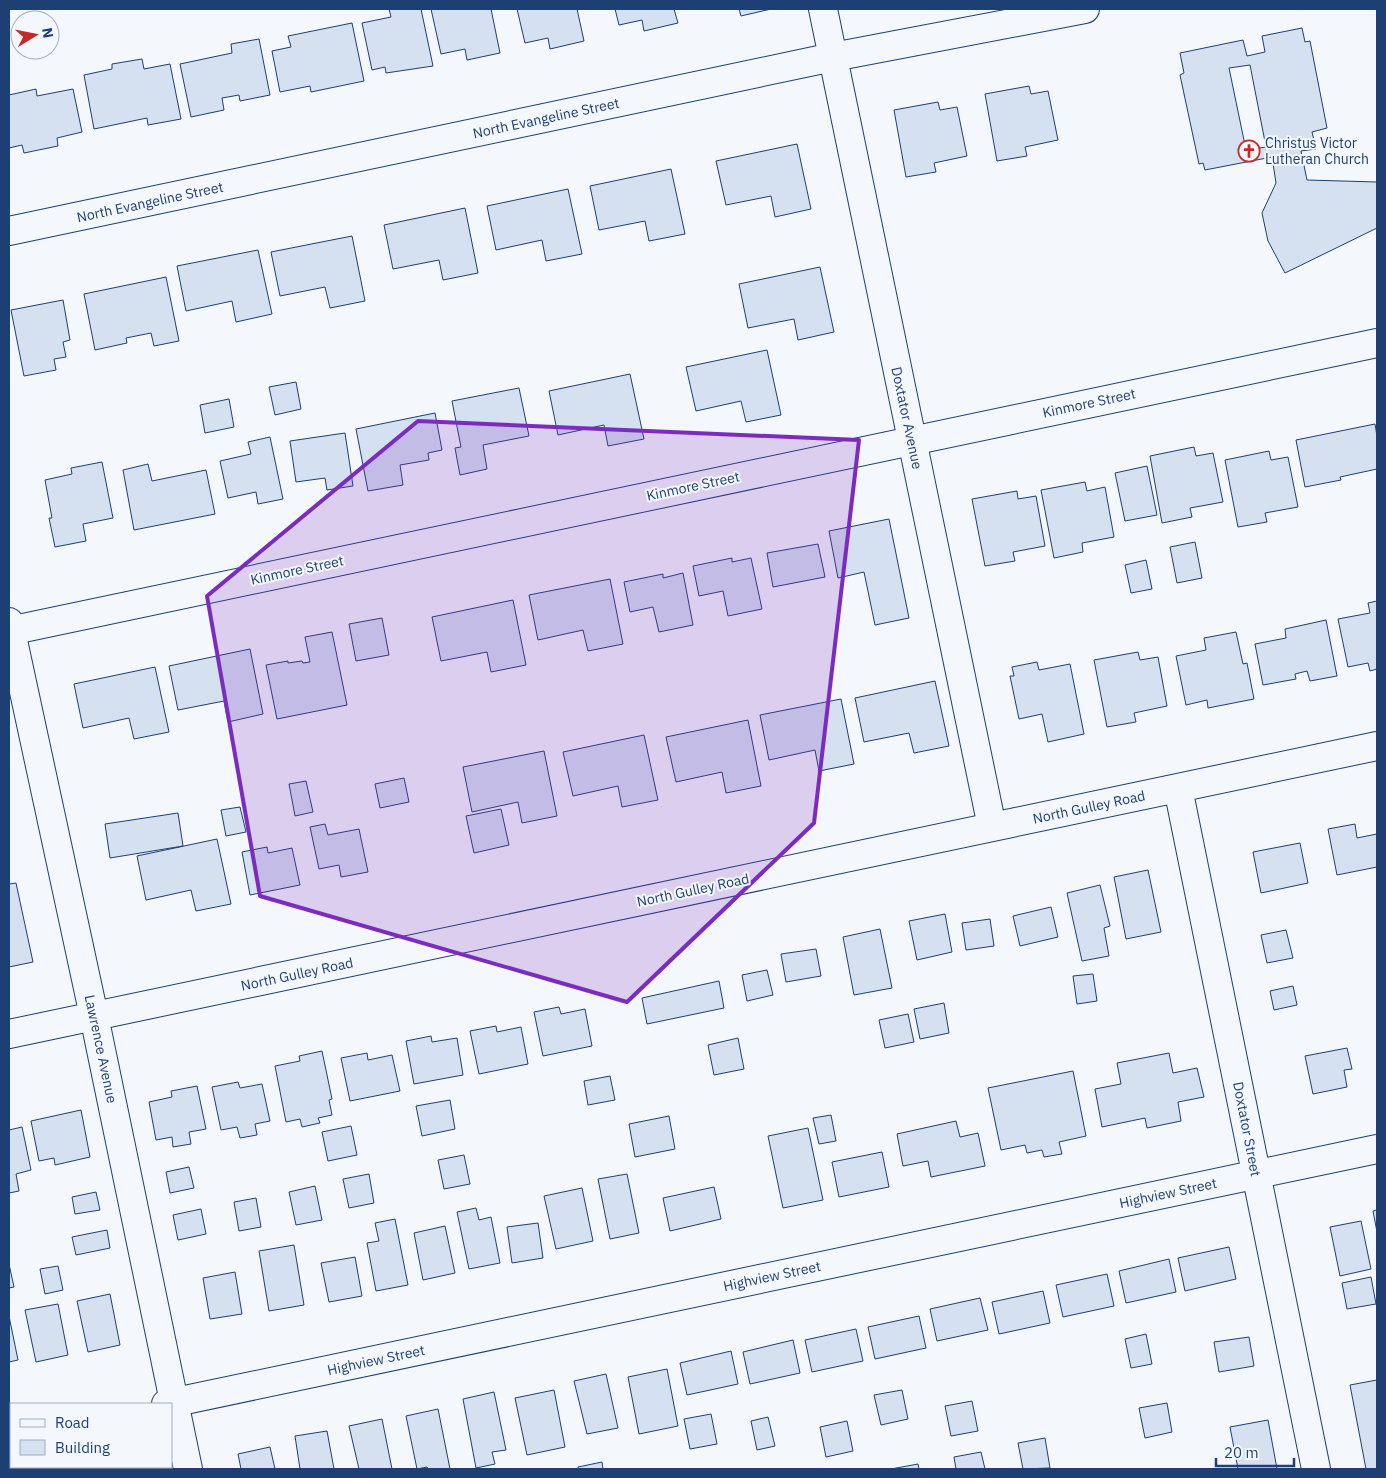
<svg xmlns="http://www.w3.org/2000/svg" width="1386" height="1478" viewBox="0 0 1386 1478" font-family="'IBM Plex Sans',sans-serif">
	<rect width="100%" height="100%" fill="#f4f7fb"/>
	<path fill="#d5e0f0" stroke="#1d3f73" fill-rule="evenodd" d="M389,9H421L433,66L386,73L385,67L372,70L362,23L391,17Z
		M431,9H491L500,53L467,60L465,49L441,54Z
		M517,9H577L584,41L550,49L548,38L525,43Z
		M615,9H674L678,23L644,31L642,20L619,25Z
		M739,9H771L741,16Z
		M352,23L364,81L311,92L310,86L280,92L272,51L291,47L288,36Z
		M1302,28L1305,42L1310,41L1327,128L1312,132L1316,149L1301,151L1307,180L1377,182V228L1285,273L1268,241L1262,213L1276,183L1272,157L1205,170L1203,163L1199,164L1180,75L1184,73L1180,53L1243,40L1247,56L1265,52L1262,36ZM1250,65L1266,147L1246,150L1229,68Z
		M259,39L270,95L240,101L239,95L222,98L224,110L191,117L180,64L232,53L231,44Z
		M142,59L144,69L170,64L181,119L148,125L147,118L94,129L84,75L112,69V64Z
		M1029,86L1031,94L1048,91L1058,140L1025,147L1027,156L997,161L985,94Z
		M36,89L37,96L73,89L82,132L57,138L58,146L24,153L22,145L9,148V95Z
		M938,102L940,110L957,107L967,156L934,163L936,172L906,177L894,110Z
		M797,144L811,209L775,217L771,196L726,205L716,161Z
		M671,169L685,234L649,241L645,221L599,230L590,186Z
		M568,189L582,254L546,261L542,240L496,250L487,206Z
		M465,208L478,273L443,280L439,260L393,269L384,225Z
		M352,236L365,301L330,308L325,287L280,296L271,252Z
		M258,250L272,314L236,322L232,301L186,311L177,266Z
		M820,267L834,332L798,340L794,319L748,328L739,284Z
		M166,277L179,341L154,346L151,333L126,338L127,343L95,350L84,294Z
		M63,300L70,340L63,342L66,357L54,359L56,370L24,376L11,310Z
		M767,350L781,415L746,422L741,401L696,411L686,367Z
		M630,374L644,439L608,446L604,425L558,435L549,391Z
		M296,382L301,409L275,415L269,387Z
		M519,388L529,436L483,445L487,469L460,475L455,448L461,447L452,401Z
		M229,399L234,427L205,433L200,405Z
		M435,413L442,450L428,453L429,460L400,465L403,485L368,491L356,429Z
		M1375,424L1377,436V469L1340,477L1341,480L1305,487L1296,440Z
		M345,433L353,486L327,490L325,478L296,482L290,441Z
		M270,437L283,499L258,504L256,492L228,498L220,461L251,454L248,442Z
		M1194,447L1196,456L1213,453L1223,502L1190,508L1192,517L1162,523L1150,456Z
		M1269,451L1271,460L1288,457L1298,507L1265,513L1267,522L1238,527L1225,460Z
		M102,462L113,518L83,524L86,541L55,547L49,518H52L45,480L72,474L71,468Z
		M148,464L152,481L206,470L215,514L134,530L123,470Z
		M1147,466L1157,515L1125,521L1115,473Z
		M1085,482L1087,491L1105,487L1114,537L1082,543L1083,552L1054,558L1041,490Z
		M1017,491L1018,499L1036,496L1045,546L1013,552L1015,561L985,566L972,499Z
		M889,519L909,618L875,625L864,572L838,578L829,531Z
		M1195,542L1202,578L1177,583L1170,547Z
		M818,544L825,577L773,587L767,553Z
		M732,558V562L751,558L762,609L728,616L723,591L699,596L693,566Z
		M1146,560L1152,589L1131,593L1125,565Z
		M683,573L693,625L659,632L653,607L630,612L624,582L663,574V578Z
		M610,579L623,644L588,651L583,630L538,640L529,595Z
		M513,600L526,665L491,672L487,652L441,661L432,617Z
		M1377,601V669L1370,671L1368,663L1348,667L1338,619L1370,613L1368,603Z
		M382,618L389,655L356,661L349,624Z
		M1326,620L1337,676L1310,681L1307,671L1295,674L1296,679L1263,685L1255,644L1286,638L1285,629Z
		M332,632L347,705L277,719L266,665L288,661V663L302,661L303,663L310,662L305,637Z
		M1236,632L1243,664L1247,663L1254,699L1208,708L1207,700L1186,705L1176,656L1206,650L1204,638Z
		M250,649L263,714L228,722L224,701L178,710L169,666Z
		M1138,652L1140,660L1158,657L1167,706L1134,713L1136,722L1107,727L1094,660Z
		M1037,662L1039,670L1070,664L1084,734L1048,742L1042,714L1019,719L1010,676H1014L1012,667Z
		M155,667L169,732L134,739L129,718L83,728L74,684Z
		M935,681L949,746L914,753L909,733L864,742L855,698Z
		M841,699L854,764L819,771L815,750L769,760L760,715Z
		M748,720L761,786L726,793L722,772L676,782L666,737Z
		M644,735L658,800L622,807L618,786L573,796L563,752Z
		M544,751L557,816L522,823L518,802L472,812L463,767Z
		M404,778L409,802L380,808L375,784Z
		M306,781L313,812L295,816L289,784Z
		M240,807L246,832L226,836L221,810Z
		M501,809L509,845L474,853L466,816Z
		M178,813L183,846L110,858L105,824Z
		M325,824L328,835L359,829L368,872L341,877L339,865L319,869L310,827Z
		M1355,824L1357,838L1377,834V867L1337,875L1328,829Z
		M217,839L231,904L196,911L191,890L146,900L137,856Z
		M1300,843L1308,883L1261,893L1253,852Z
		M267,847L268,853L292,848L300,885L250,895L242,852Z
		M1148,870L1161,932L1126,939L1114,877Z
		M16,883L33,962L9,967V884Z
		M1100,885L1110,926L1104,928L1109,956L1082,961L1067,893Z
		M1051,907L1058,937L1020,946L1013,916Z
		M945,914L952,952L917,960L909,921Z
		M990,919L994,946L966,950L962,923Z
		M880,929L892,988L854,995L843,937Z
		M1286,930L1293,958L1267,963L1261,935Z
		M816,949L821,976L786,982L781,954Z
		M767,970L773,995L747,1001L742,975Z
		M1093,974L1097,1001L1077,1004L1073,976Z
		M719,981L724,1008L647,1024L642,998Z
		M1293,986L1297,1005L1274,1010L1270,991Z
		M944,1003L949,1033L920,1039L914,1009Z
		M559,1007L561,1014L585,1009L592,1046L543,1056L534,1012Z
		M908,1014L914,1042L885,1048L879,1020Z
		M496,1026L497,1032L521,1027L528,1064L479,1074L470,1031Z
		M431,1036L432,1042L457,1038L463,1075L414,1084L406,1041Z
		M738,1038L744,1069L714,1075L708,1045Z
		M1347,1048L1352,1069L1344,1070L1347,1087L1313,1094L1305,1056Z
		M322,1051L332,1099L329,1100L332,1115L318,1118L320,1123L302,1127L300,1119L286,1122L275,1066L300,1061L299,1056Z
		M367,1053L368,1060L392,1055L400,1091L350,1101L341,1058Z
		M1169,1053L1173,1073L1197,1068L1204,1097L1178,1102L1181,1121L1147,1128L1145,1118L1102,1127L1095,1089L1121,1084L1117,1063Z
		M1073,1071L1086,1136L1059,1142L1062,1154L1044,1157L1042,1150L1027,1153L1025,1145L1001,1150L988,1088Z
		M610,1076L615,1100L588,1105L584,1081Z
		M238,1082L240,1088L262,1084L270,1121L255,1124L257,1135L240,1138L237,1127L221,1130L212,1087Z
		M197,1086L206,1129L189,1132L191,1144L173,1147L172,1137L156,1140L149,1102L172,1097L171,1091Z
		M450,1100L455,1129L422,1136L416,1106Z
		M81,1110L90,1157L55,1165L54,1158L39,1161L31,1121Z
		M831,1115L836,1141L819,1144L813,1118Z
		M669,1116L675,1149L635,1157L629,1124Z
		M956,1121L960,1137L978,1133L985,1166L931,1177L928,1161L903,1166L897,1134Z
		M351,1126L357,1155L328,1161L322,1132Z
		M22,1127L31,1170L16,1174L19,1191L9,1193V1130Z
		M808,1128L823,1200L783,1208L768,1136Z
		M882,1152L889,1187L839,1197L832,1162Z
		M464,1155L470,1184L444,1189L438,1160Z
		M189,1167L194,1188L170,1193L166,1172Z
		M369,1174L374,1203L349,1208L343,1179Z
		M627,1174L639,1233L610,1239L598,1179Z
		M315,1186L322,1220L296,1225L289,1192Z
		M714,1187L721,1219L670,1231L663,1198Z
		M582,1188L593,1241L556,1249L544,1196Z
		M96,1192L100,1210L75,1214L72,1197Z
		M256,1198L261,1227L239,1231L234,1202Z
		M476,1208L479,1220L491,1217L500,1263L469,1269L457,1212Z
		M201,1209L206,1234L178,1240L173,1215Z
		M1377,1210V1232L1373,1211Z
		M395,1219L408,1285L376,1291L367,1243L379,1241L375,1223Z
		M1361,1221L1371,1269L1340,1276L1330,1227Z
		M538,1223L543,1258L512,1263L507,1227Z
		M445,1226L455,1273L423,1280L414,1233Z
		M107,1230L110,1248L76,1255L72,1237Z
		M294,1245L304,1305L269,1311L259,1251Z
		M1229,1247L1236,1279L1185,1291L1178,1258Z
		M355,1257L362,1296L329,1302L321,1263Z
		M1169,1259L1176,1292L1126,1303L1119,1271Z
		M9,1264L14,1287L9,1288Z
		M58,1266L63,1290L45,1294L40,1269Z
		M235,1272L242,1314L210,1319L203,1278Z
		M1107,1274L1114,1306L1063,1317L1056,1285Z
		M1371,1277L1376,1304L1347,1309L1342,1283Z
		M1043,1291L1050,1323L999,1334L992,1302Z
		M110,1294L120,1345L88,1352L77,1301Z
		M980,1298L988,1330L937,1341L930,1309Z
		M58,1304L68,1355L36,1362L25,1310Z
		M9,1316L18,1360L9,1362Z
		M919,1316L926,1348L875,1359L868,1327Z
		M856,1329L863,1361L812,1372L805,1340Z
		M1146,1334L1152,1364L1131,1368L1125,1339Z
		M1249,1337L1254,1366L1219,1372L1214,1342Z
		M793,1340L800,1373L750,1384L743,1352Z
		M731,1351L738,1384L687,1395L680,1363Z
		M667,1369L678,1426L639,1434L628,1377Z
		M606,1374L618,1428L587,1434L574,1381Z
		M1377,1380V1469H1366L1350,1385Z
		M554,1390L565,1447L527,1455L515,1398Z
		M902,1390L908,1419L881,1425L874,1395Z
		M494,1392L506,1450L492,1452L495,1464L476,1468L463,1399Z
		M972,1401L978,1431L951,1436L945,1406Z
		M1167,1403L1172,1432L1145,1438L1139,1408Z
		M438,1409L450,1469H428L427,1467L417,1469L406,1416Z
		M711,1414L717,1444L690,1449L684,1419Z
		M768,1417L775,1446L757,1450L751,1421Z
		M382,1419L392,1469H359L349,1426Z
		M1268,1420L1277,1469H1238L1230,1427Z
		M847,1421L853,1451L826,1457L820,1427Z
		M327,1431L334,1469H300L295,1436Z
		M1045,1438L1050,1468L1023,1469L1018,1443Z
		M270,1447L275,1469H241L238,1454Z
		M981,1452L985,1469H956L954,1457Z
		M602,1462L603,1469H578V1467Z
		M918,1464L919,1469H891Z"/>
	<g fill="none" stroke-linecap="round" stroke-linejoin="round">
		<g stroke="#1d3f73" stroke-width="30">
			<path id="minor" d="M823,9L992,827
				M9,231L833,57L1085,9
				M9,622L94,1016L188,1469
				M9,631L1377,343
				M1178,788L1316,1469
				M9,1034L1377,746
				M166,1404L1377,1149
				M9,1437H11"/>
		</g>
		<use href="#minor" stroke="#f4f7fb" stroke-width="28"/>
	</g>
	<path fill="#7b2cbf" fill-opacity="0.2" stroke="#7b2cbf" stroke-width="4" stroke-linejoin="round" d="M418,421L859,440L814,823L627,1002L260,896L207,596Z"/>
	<defs>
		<g id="church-ring" transform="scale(1.125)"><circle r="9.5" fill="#f4f7fb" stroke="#c62828" stroke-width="1.5"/><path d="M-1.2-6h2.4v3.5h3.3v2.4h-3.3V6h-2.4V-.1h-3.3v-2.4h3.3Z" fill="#c62828"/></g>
	</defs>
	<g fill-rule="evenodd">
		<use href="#church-ring" x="1249" y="151"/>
	</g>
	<g text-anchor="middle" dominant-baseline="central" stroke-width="4" stroke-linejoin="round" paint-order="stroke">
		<g font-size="14" fill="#1d3f73" stroke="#f4f7fb">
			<text transform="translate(546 118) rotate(-12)">North Evangeline Street</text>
			<text transform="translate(150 202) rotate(-12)">North Evangeline Street</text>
			<text transform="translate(1089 403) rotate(-12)">Kinmore Street</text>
			<text transform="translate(907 418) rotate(78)">Doxtator Avenue</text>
			<text transform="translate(693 486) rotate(-12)">Kinmore Street</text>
			<text transform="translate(297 570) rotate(-12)">Kinmore Street</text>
			<text transform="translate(1089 807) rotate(-12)">North Gulley Road</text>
			<text transform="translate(693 890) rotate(-12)">North Gulley Road</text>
			<text transform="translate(297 974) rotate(-12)">North Gulley Road</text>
			<text transform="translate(101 1049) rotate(78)">Lawrence Avenue</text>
			<text transform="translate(1247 1129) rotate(79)">Doxtator Street</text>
			<text transform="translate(1168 1193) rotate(-12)">Highview Street</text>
			<text transform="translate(772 1276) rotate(-12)">Highview Street</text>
			<text transform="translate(376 1360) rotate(-12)">Highview Street</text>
		</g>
		<g font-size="14" fill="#1d3f73" stroke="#f4f7fb" text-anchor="start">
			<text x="1265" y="143">Christus Victor<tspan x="1265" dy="16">Lutheran Church</tspan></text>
		</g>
	</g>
	<rect width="1386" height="1478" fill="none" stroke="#1d3f73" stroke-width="20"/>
	<rect x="10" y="1403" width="162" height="65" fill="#f4f7fb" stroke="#9eadc5"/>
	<rect x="20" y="1419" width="25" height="8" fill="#f4f7fb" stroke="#9eadc5"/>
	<text x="55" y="1428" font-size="15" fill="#1d3f73">Road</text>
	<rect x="20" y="1440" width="25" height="15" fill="#d5e0f0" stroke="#9eadc5"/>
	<text x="55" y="1453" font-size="15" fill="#1d3f73">Building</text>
	<g transform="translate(35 35) rotate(80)"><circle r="24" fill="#f4f7fb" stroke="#9eadc5"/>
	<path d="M0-4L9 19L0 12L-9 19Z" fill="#c62828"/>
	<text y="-8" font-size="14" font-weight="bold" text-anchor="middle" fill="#1d3f73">N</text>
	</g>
	<path d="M1216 1458v8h78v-8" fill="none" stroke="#1d3f73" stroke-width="2.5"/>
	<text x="1224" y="1458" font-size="15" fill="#1d3f73" stroke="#f4f7fb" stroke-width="4" paint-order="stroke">20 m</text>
</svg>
